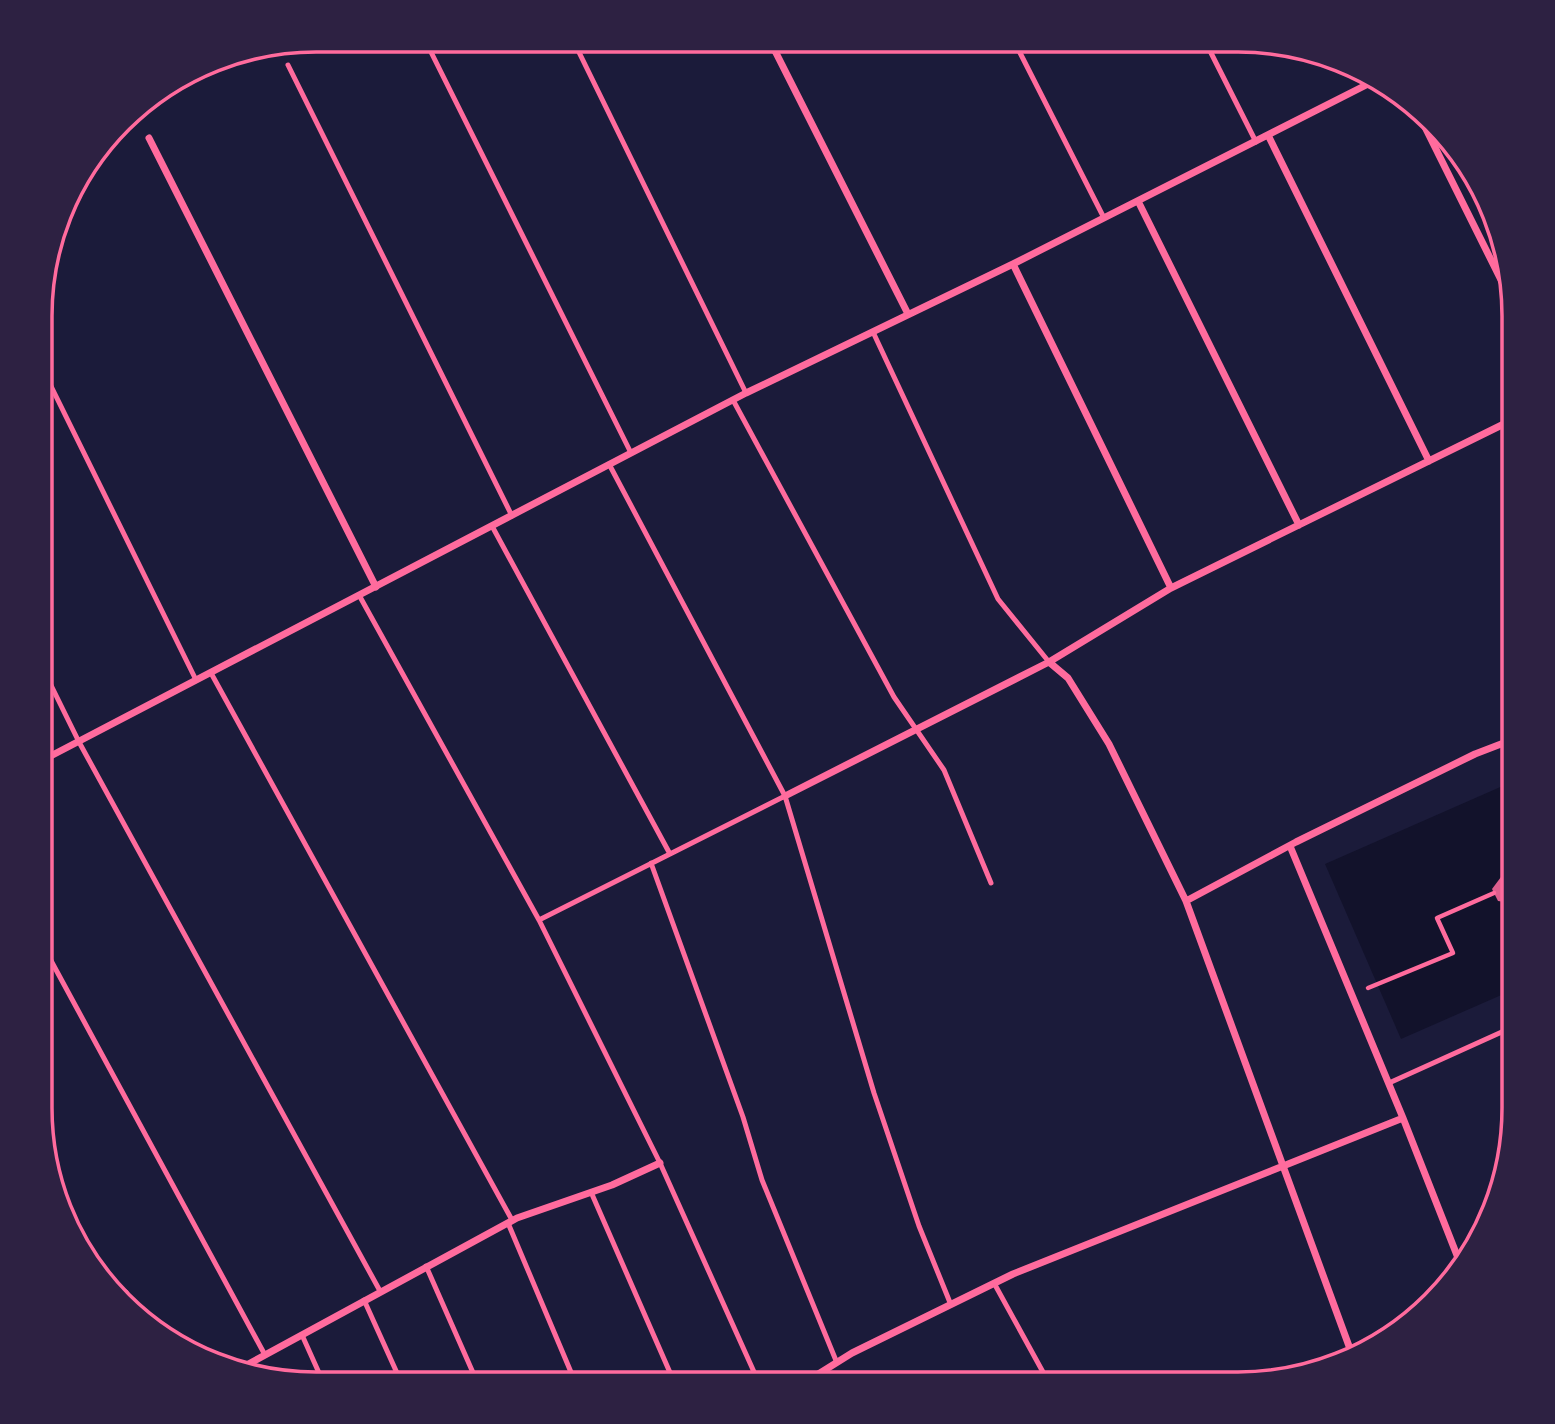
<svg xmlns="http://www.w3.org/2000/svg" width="1555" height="1424" viewBox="0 0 1555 1424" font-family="Commissioner,sans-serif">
	<rect width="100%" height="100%" fill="#1b1b3a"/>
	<path fill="#12122b" d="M1514,781L1515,989L1401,1039L1325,864Z"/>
	<path fill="#dd5f8e" d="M1501,877L1515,879V899L1512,903L1498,901L1492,889Z"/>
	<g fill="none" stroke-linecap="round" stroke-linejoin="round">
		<path stroke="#ff6b9d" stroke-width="4.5" d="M1368,988L1453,953L1437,918L1494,893"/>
		<path stroke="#ff6b9d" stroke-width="5" d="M425,40L631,453
			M573,40L746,393
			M1014,41L1104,218
			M1205,41L1256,142
			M288,65L512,516
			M873,332L998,599L1049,662
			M45,374L196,680
			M733,400L894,697L944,770L991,883
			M609,464L785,796L874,1093L919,1226L951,1305
			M492,526L670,854
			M359,595L539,920L660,1163L759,1383
			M43,669L79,742L380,1291
			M211,673L512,1220
			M651,863L743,1117L762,1180L837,1363
			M539,920L785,796
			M42,944L265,1355
			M1389,1083L1515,1026
			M591,1192L675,1384
			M508,1223L576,1384
			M426,1266L478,1384
			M994,1283L1049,1383
			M126,1292L134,1309
			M364,1300L402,1384
			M302,1335L324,1384"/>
		<path stroke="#ff6b9d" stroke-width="7" d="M770,41L908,314
			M1418,113L1514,306
			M1268,135L1429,461
			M149,138L376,587
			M1138,201L1299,525
			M1013,264L1171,588
			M1049,662L1068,678L1109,744L1186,901L1353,1357
			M43,760L746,393L1013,264L1376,80
			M785,796L1049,662L1171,588L1514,419
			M1290,846L1403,1118L1460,1263
			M1186,901L1296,842L1475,754L1514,739
			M243,1367L517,1218L612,1185L660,1163
			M804,1383L852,1353L1013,1274L1403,1118"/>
	</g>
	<path d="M0 0H1555V1424H0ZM316 52H1238A264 264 0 0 1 1502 316V1108A264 264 0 0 1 1238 1372H316A264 264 0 0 1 52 1108V316A264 264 0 0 1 316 52Z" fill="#2d2142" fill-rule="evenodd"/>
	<path fill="none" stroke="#ff6b9d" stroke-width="3.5" d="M316 52H1238A264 264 0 0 1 1502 316V1108A264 264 0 0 1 1238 1372H316A264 264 0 0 1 52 1108V316A264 264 0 0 1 316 52Z"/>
</svg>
